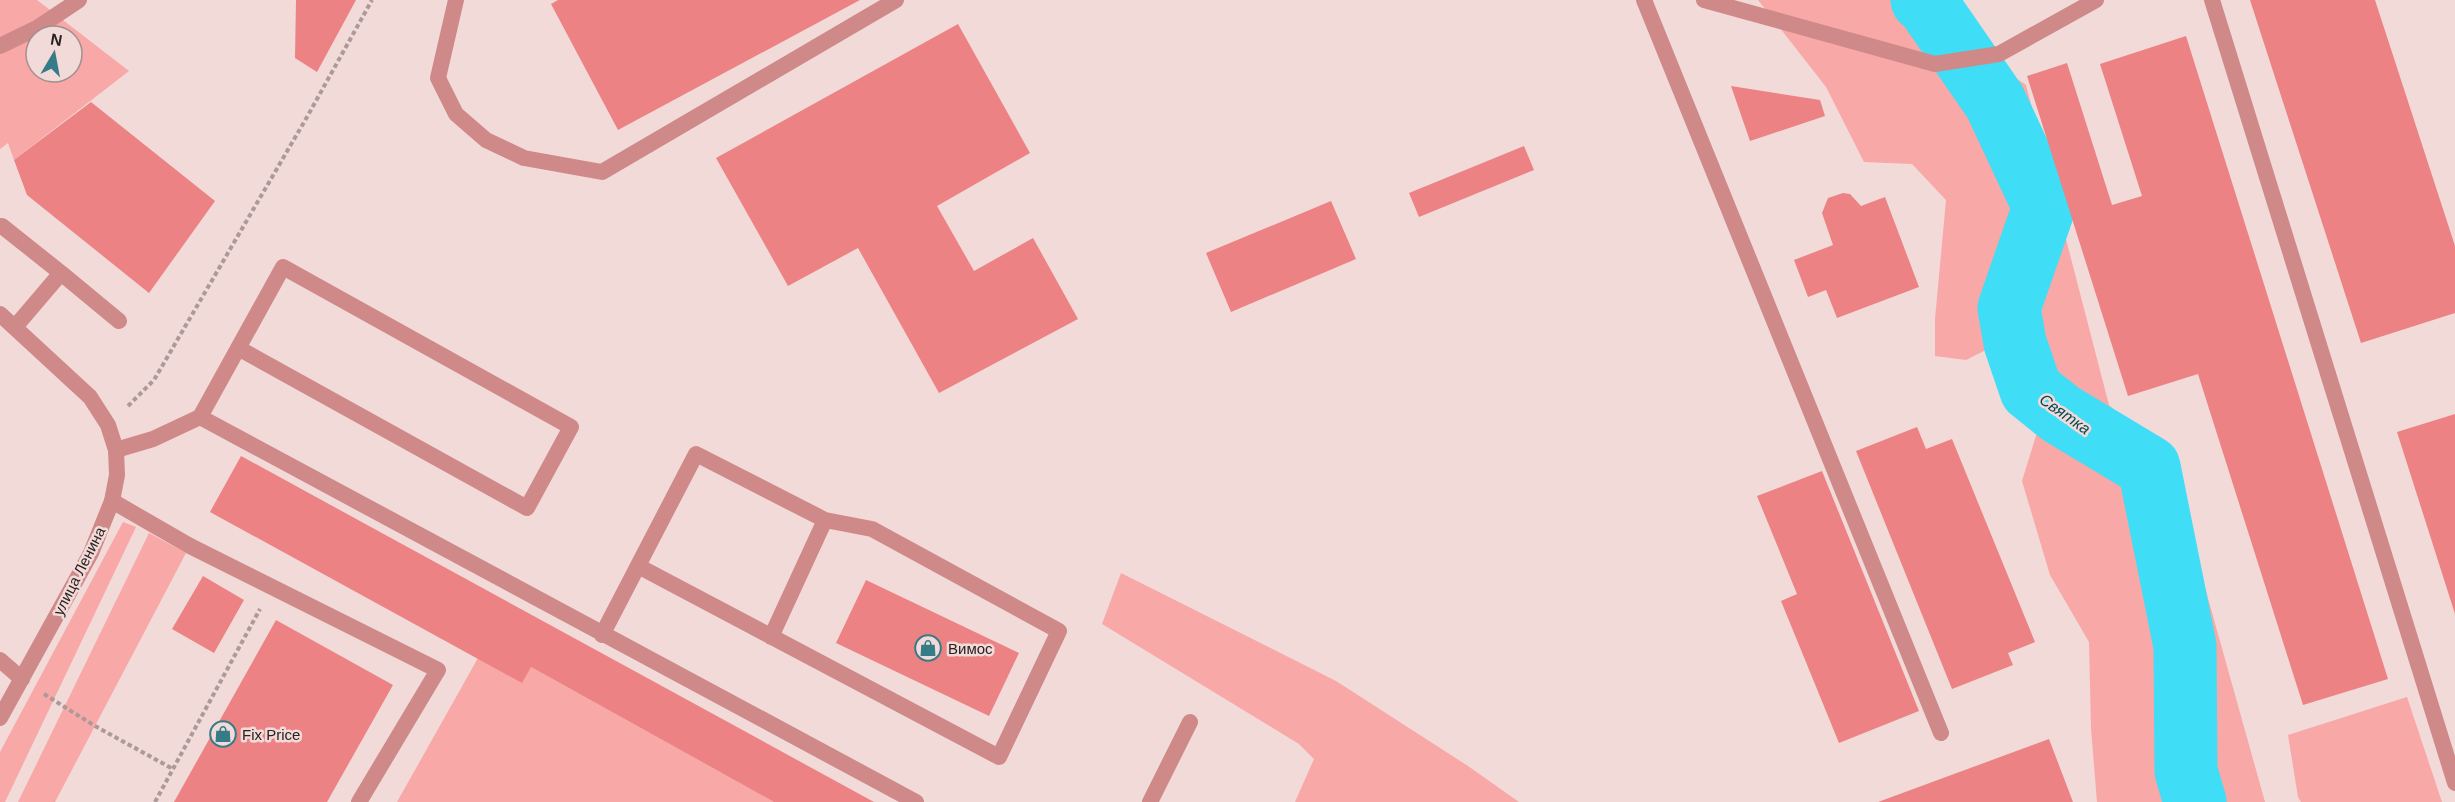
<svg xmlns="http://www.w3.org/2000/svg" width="2455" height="802" viewBox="0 0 2455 802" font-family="Helvetica,sans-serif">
	<rect width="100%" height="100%" fill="#f2dad9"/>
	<path fill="#f8a8a6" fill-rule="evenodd" d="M0,0H37L129,71L14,160L8,143L0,149ZM36,36H72V72H36Z
		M1758,0H1947L1999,54L2007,72L2026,85L2109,405L2171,466L2265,802H2097L2091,729L2089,642L2050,575L2022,481L2040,423L1990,348L1966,360L1935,356V319L1946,200L1912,164L1864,162L1826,87Z
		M123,522L136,527L5,802H0V752Z
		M149,533L186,553L55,802H18Z
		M1121,573L1336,681L1468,766L1519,802H1295L1314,759L1299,744L1102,624Z
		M478,658L531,667L774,802H397Z
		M2407,697L2442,802H2301L2298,797L2288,735Z"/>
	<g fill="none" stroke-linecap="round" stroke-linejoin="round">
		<path stroke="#40ddf6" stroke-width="63" d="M1922,0L1928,5L1995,102L2044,207L2009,308L2015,343L2031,390L2061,414L2149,467L2185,646L2186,771L2195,802"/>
	</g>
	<path fill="#ec8283" d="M296,0H356L317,72L295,58Z
		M558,0H860L618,130L551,4Z
		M2250,0H2375L2455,246V313L2361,343Z
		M958,24L1030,153L937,206L974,271L1033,238L1078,319L939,393L858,248L788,286L716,158Z
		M2186,36L2388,679L2303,705L2198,374L2128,396L2027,76L2067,63L2112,205L2142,196L2100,64Z
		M1731,86L1820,100L1825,116L1750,141Z
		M91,102L215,201L149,293L27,195L14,160Z
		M1524,146L1534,170L1419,217L1409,193Z
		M1843,193L1850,194L1861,206L1885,197L1919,287L1837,318L1826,290L1808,297L1794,260L1833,245L1822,213L1828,198Z
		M1331,201L1356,259L1231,312L1206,253Z
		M2455,414V614L2397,432Z
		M1917,427L1926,449L1952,439L2035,642L2008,653L2013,665L1952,689L1856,451Z
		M241,456L874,802H774L531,667L522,683L210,512Z
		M1822,471L1919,711L1839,743L1781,601L1797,594L1757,496Z
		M203,576L244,600L214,653L172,629Z
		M866,580L1019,653L989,716L836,643Z
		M276,620L393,685L327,802H174Z
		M2049,739L2073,802H1878Z"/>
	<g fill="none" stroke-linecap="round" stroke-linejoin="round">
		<path stroke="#ac9998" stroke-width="4" stroke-dasharray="4.5 3" stroke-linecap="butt" d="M128,406L154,380L307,117L372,0
			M44,694L95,726L173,769
			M155,802L260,609"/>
		<path stroke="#cf8988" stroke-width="16" d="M456,0L438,78L456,114L486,140L524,158L602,172L896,0
			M1644,0L1941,733
			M1704,0L1935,64L1999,54L2096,0
			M2212,0L2455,783
			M0,46L37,28L79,0
			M2,226L61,273L15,327
			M61,273L119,321
			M200,417L283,267L571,427L527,508L238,348
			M116,450L153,439L200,417L916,802
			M112,501L190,546L438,670L359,802
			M602,635L696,454L825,520L872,529L1059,631L999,757L638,566
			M771,637L825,520
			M0,660L22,679
			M1150,802L1190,722"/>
		<path stroke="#cf8988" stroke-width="16" d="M0,314L90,397L108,425L116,450L117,475L112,501L91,553L0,718"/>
	</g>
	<defs>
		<g id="shop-ring" transform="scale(1.35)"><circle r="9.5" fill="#f2dad9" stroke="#357b88" stroke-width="1.5"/><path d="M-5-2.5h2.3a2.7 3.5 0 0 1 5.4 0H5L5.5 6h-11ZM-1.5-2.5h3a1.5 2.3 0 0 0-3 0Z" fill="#357b88"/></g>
	</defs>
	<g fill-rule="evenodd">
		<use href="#shop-ring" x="928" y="648"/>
		<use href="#shop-ring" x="223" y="734"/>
	</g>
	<g text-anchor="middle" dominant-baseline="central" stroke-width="5" stroke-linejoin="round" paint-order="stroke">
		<g font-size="15" fill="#292120" stroke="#f2dad9">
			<text transform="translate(79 571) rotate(-63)">улица Ленина</text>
		</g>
		<g font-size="15" fill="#292120" stroke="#f2dad9" text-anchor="start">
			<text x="948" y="648">Вимос</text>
			<text x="242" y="734">Fix Price</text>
		</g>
		<g font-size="16" font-style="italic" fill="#034a54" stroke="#f2dad9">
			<text transform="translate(2065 414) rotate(35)">Святка</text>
		</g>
	</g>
	<g transform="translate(54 54) rotate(10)"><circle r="28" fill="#f2dad9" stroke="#a2908f" stroke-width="1.5"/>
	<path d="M0-4.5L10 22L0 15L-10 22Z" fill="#357b88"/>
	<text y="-9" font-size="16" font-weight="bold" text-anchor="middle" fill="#292120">N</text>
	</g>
</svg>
